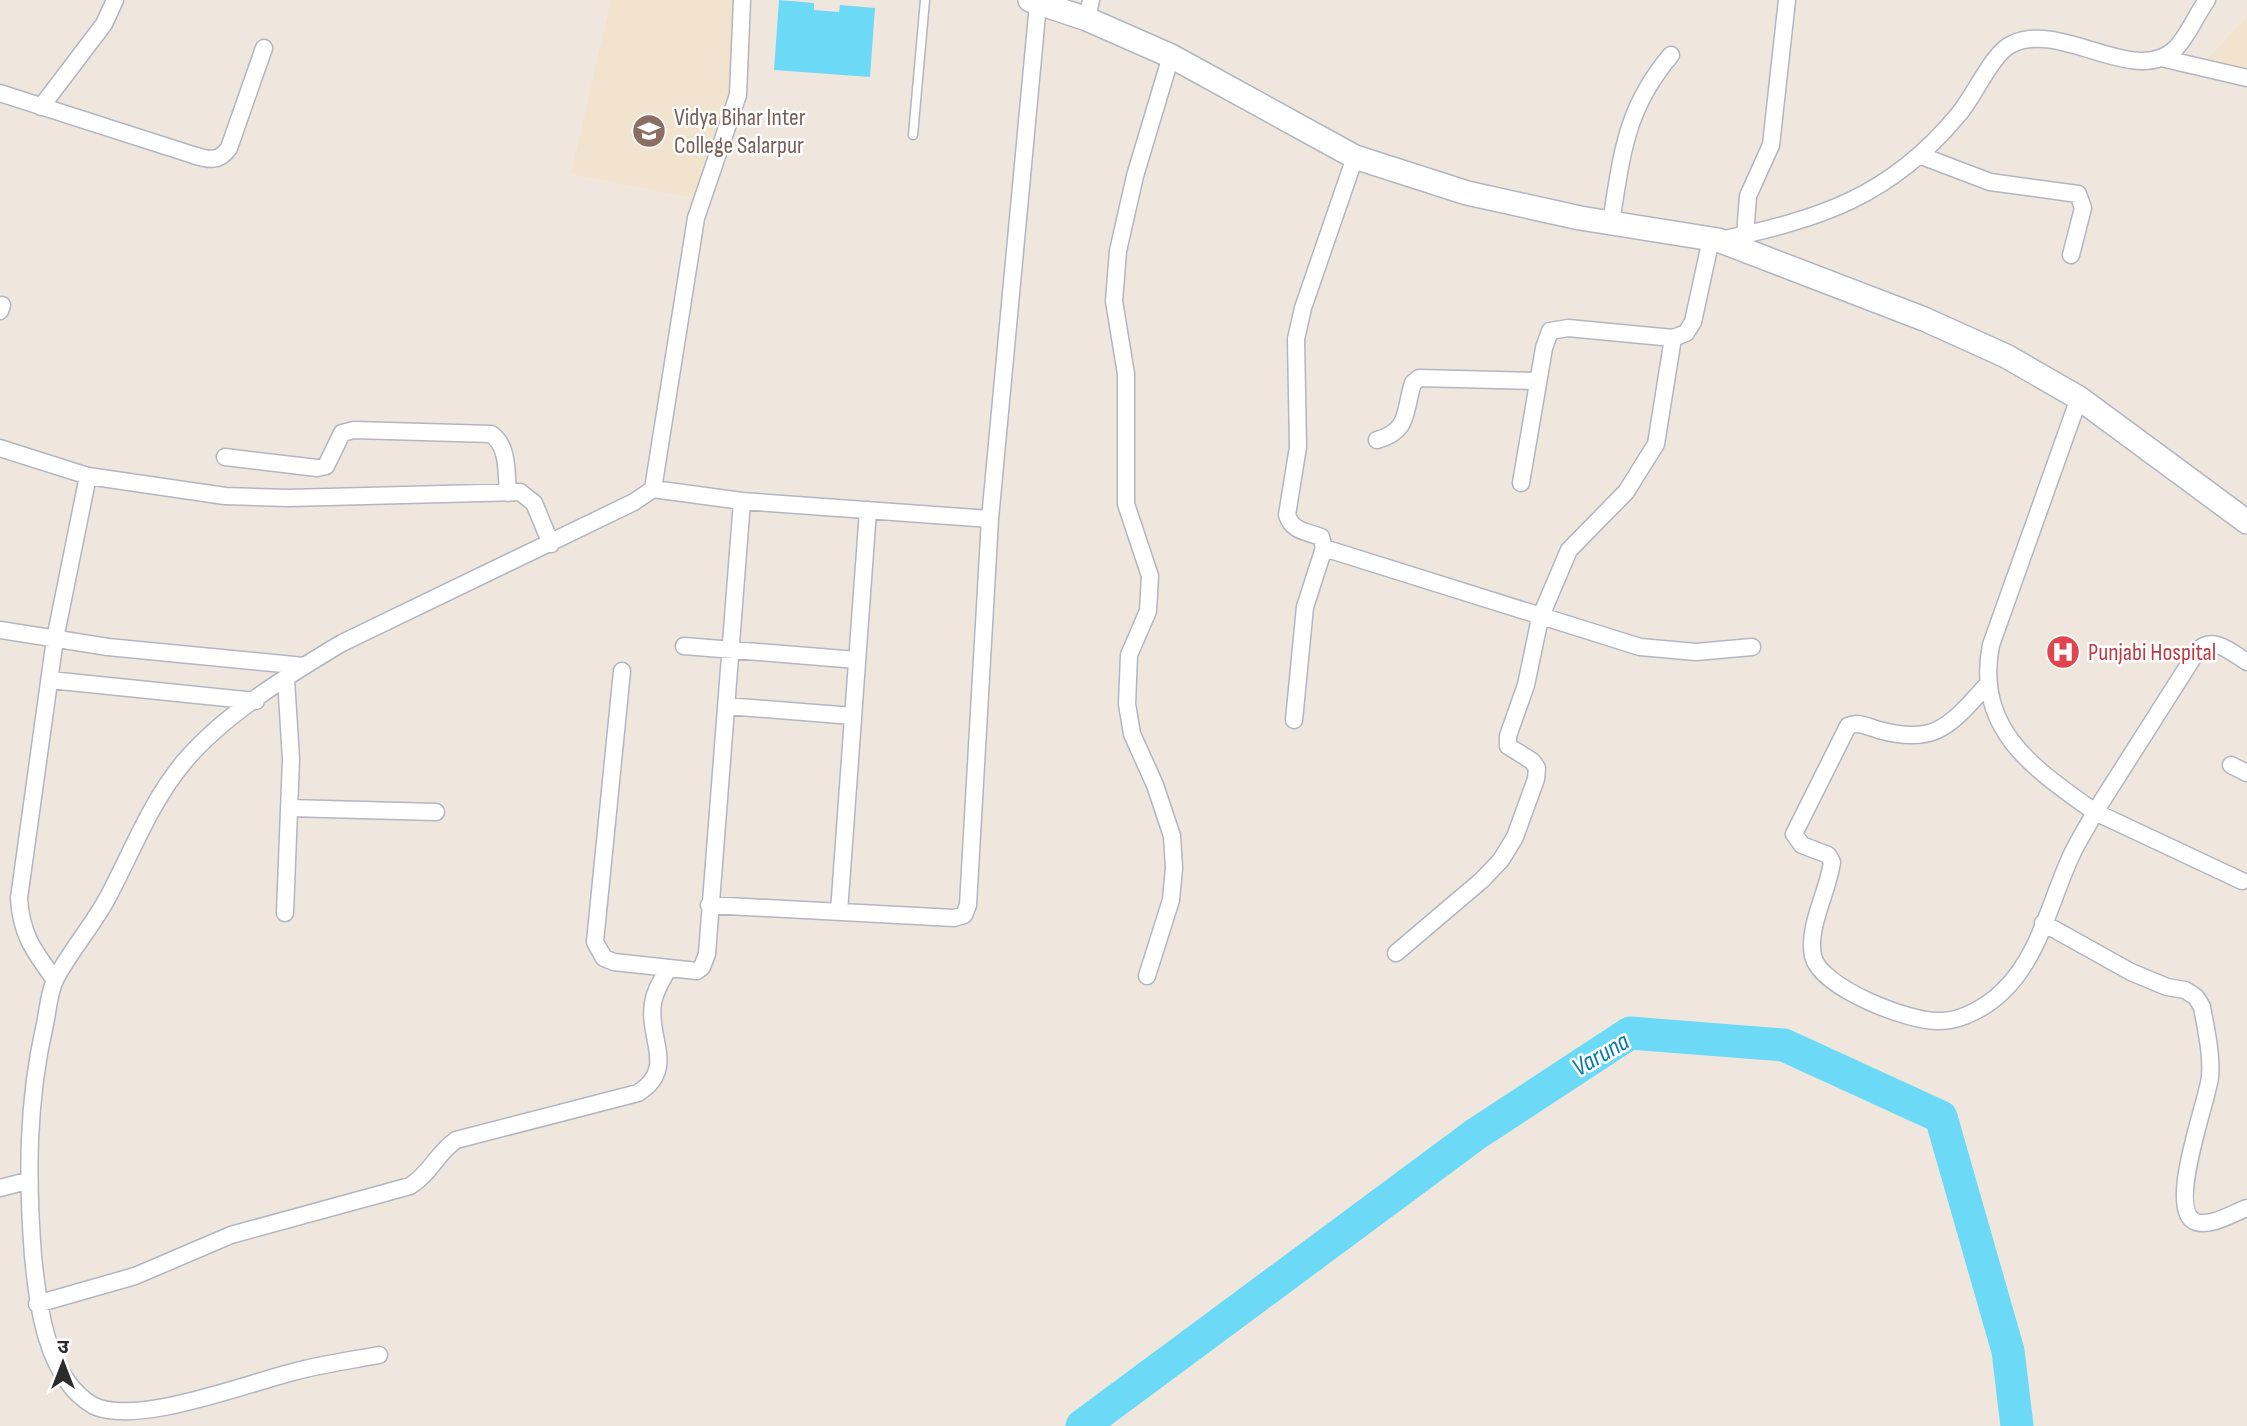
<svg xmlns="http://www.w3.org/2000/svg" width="2247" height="1426" viewBox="0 0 2247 1426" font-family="'Sofia Sans Condensed','Noto Sans Devanagari',sans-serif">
	<rect width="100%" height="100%" fill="#efe7de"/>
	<path fill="#f1e3cd" d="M611,0H735L731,88L697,199L571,174Z
		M2247,16V82L2197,71Z"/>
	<path fill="#6cdaf6" d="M779,0L814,3V10L839,12L840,5L875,8L870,77L774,70Z"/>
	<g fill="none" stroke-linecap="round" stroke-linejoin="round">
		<path stroke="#6cdaf6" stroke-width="33" d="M1082,1426L1476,1134L1630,1033L1784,1045L1941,1117L2008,1351L2017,1426"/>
		<g stroke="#b2b6c1" stroke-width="11">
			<path id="lane" d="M913,135L925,0"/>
		</g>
		<g stroke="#b2b6c1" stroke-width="19">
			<path id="street" d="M1087,19L1091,0
				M2161,58L2247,78
				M0,93L190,154C206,159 218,164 229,148L264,48
				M41,107L104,24L115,0
				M1919,155L1990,182L2078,194L2083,208L2071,255
				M1611,222C1622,155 1625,109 1671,55
				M1745,235L1748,196L1771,145L1787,0
				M1720,240C1820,219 1890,197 1958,115C1974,97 1992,53 2012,44C2061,20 2135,87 2175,49C2188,36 2196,15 2207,0
				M0,311L2,305
				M1377,440C1410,431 1404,411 1413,383L1419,378L1538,381
				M0,448L88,476L225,496L289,498L520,492L534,503L551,544
				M225,457L317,468L326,466L342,433L354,430L491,434C509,446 506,473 508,493
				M1521,483L1544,348L1550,331L1568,328L1673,338L1686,333L1693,322L1711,239
				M653,489L742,501L990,519
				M1324,548L1640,647L1696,652L1752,647
				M0,630L108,647L304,666
				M684,646L857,660
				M622,671L595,942L604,958L614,962L697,971L702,967L707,954L742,501
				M50,680L256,701
				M1986,686C1951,724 1936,746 1879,730C1868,727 1859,721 1848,726L1794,834L1802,845L1828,855L1832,862C1828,892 1807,927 1813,956C1820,988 1911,1023 1941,1021C1962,1021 1988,1006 2003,991C2040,956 2051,898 2072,854C2079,839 2088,826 2095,812C2034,769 1974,729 1991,645L2079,398
				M726,706L853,716
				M1294,720L1305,607L1324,548L1321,537C1306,531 1293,532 1287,515L1298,447L1296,339L1303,308L1355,157
				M2231,765L2247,773
				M289,808L436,812
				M2242,881L2095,812L2198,650C2214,635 2232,653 2247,662
				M709,905L954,918L964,915L968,905L990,519L1038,4
				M839,912L868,510
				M285,913L291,759L286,679
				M2043,923L2131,972L2167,987L2185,990L2196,997L2202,1007C2206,1030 2212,1054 2210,1077C2208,1100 2165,1211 2196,1222C2211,1227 2233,1213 2247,1208
				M1396,953L1482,880L1501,860L1515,837L1536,779L1537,768L1532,761L1508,746V736L1526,685L1540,618L1569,550L1626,492L1656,444L1673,338
				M1147,976L1171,900L1174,868L1172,836L1155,785L1132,734L1127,704L1129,655L1148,611L1150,576L1126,504V374L1114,301L1118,251L1135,176L1171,56
				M55,980C34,951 21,935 19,898L55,639L88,476
				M0,1188L27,1181
				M37,1304L135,1276L231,1235L410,1186C431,1173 436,1154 456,1140L638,1093C677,1069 647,1038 653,1003C655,990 662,980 668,969
				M379,1355C352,1360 323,1364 297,1371C247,1383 139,1426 94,1406C46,1379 38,1305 33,1256C27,1177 27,1102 45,1024C48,1010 49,991 56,978C71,950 93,925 108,897C132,852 151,801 184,762C223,715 290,674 342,643L634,502L653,489L696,218L738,95L742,0"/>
		</g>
		<g stroke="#b2b6c1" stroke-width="26">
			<path id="secondary" d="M1030,0L1087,19L1171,56L1355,157L1467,193L1580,218L1718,240L1924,319L2006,356L2079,398L2247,522"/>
		</g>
		<use href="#lane" stroke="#fff" stroke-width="8"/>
		<use href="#street" stroke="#fff" stroke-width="16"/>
		<use href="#secondary" stroke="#fff" stroke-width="23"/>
	</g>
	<defs>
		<g id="university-disc" transform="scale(1.75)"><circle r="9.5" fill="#8d6e63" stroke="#fff"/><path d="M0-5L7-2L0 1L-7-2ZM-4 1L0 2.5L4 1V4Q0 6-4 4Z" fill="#fff"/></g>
		<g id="hospital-disc" transform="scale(1.75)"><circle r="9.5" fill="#e0444e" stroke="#fff"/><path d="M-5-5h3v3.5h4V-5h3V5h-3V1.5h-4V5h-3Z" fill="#fff"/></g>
	</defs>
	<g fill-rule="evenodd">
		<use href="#university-disc" x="649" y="131"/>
		<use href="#hospital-disc" x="2063" y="652"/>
	</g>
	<g text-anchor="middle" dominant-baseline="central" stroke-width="5" stroke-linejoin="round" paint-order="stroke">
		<g font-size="24" fill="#785e54" stroke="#fff" text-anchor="start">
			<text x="674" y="117">Vidya Bihar Inter<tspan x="674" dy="28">College Salarpur</tspan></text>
		</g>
		<g font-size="24" fill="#be3a42" stroke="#fff" text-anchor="start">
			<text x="2088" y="652">Punjabi Hospital</text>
		</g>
		<g font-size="26" font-style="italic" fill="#057aa8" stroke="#fff">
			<text transform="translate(1601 1055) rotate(-30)">Varuna</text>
		</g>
	</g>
	<g transform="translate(63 1363)" stroke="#ffffff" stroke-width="5" paint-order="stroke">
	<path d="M0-5L12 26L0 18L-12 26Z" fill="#2c2c2c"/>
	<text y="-10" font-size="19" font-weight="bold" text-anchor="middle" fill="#2c2c2c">उ</text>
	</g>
</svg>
